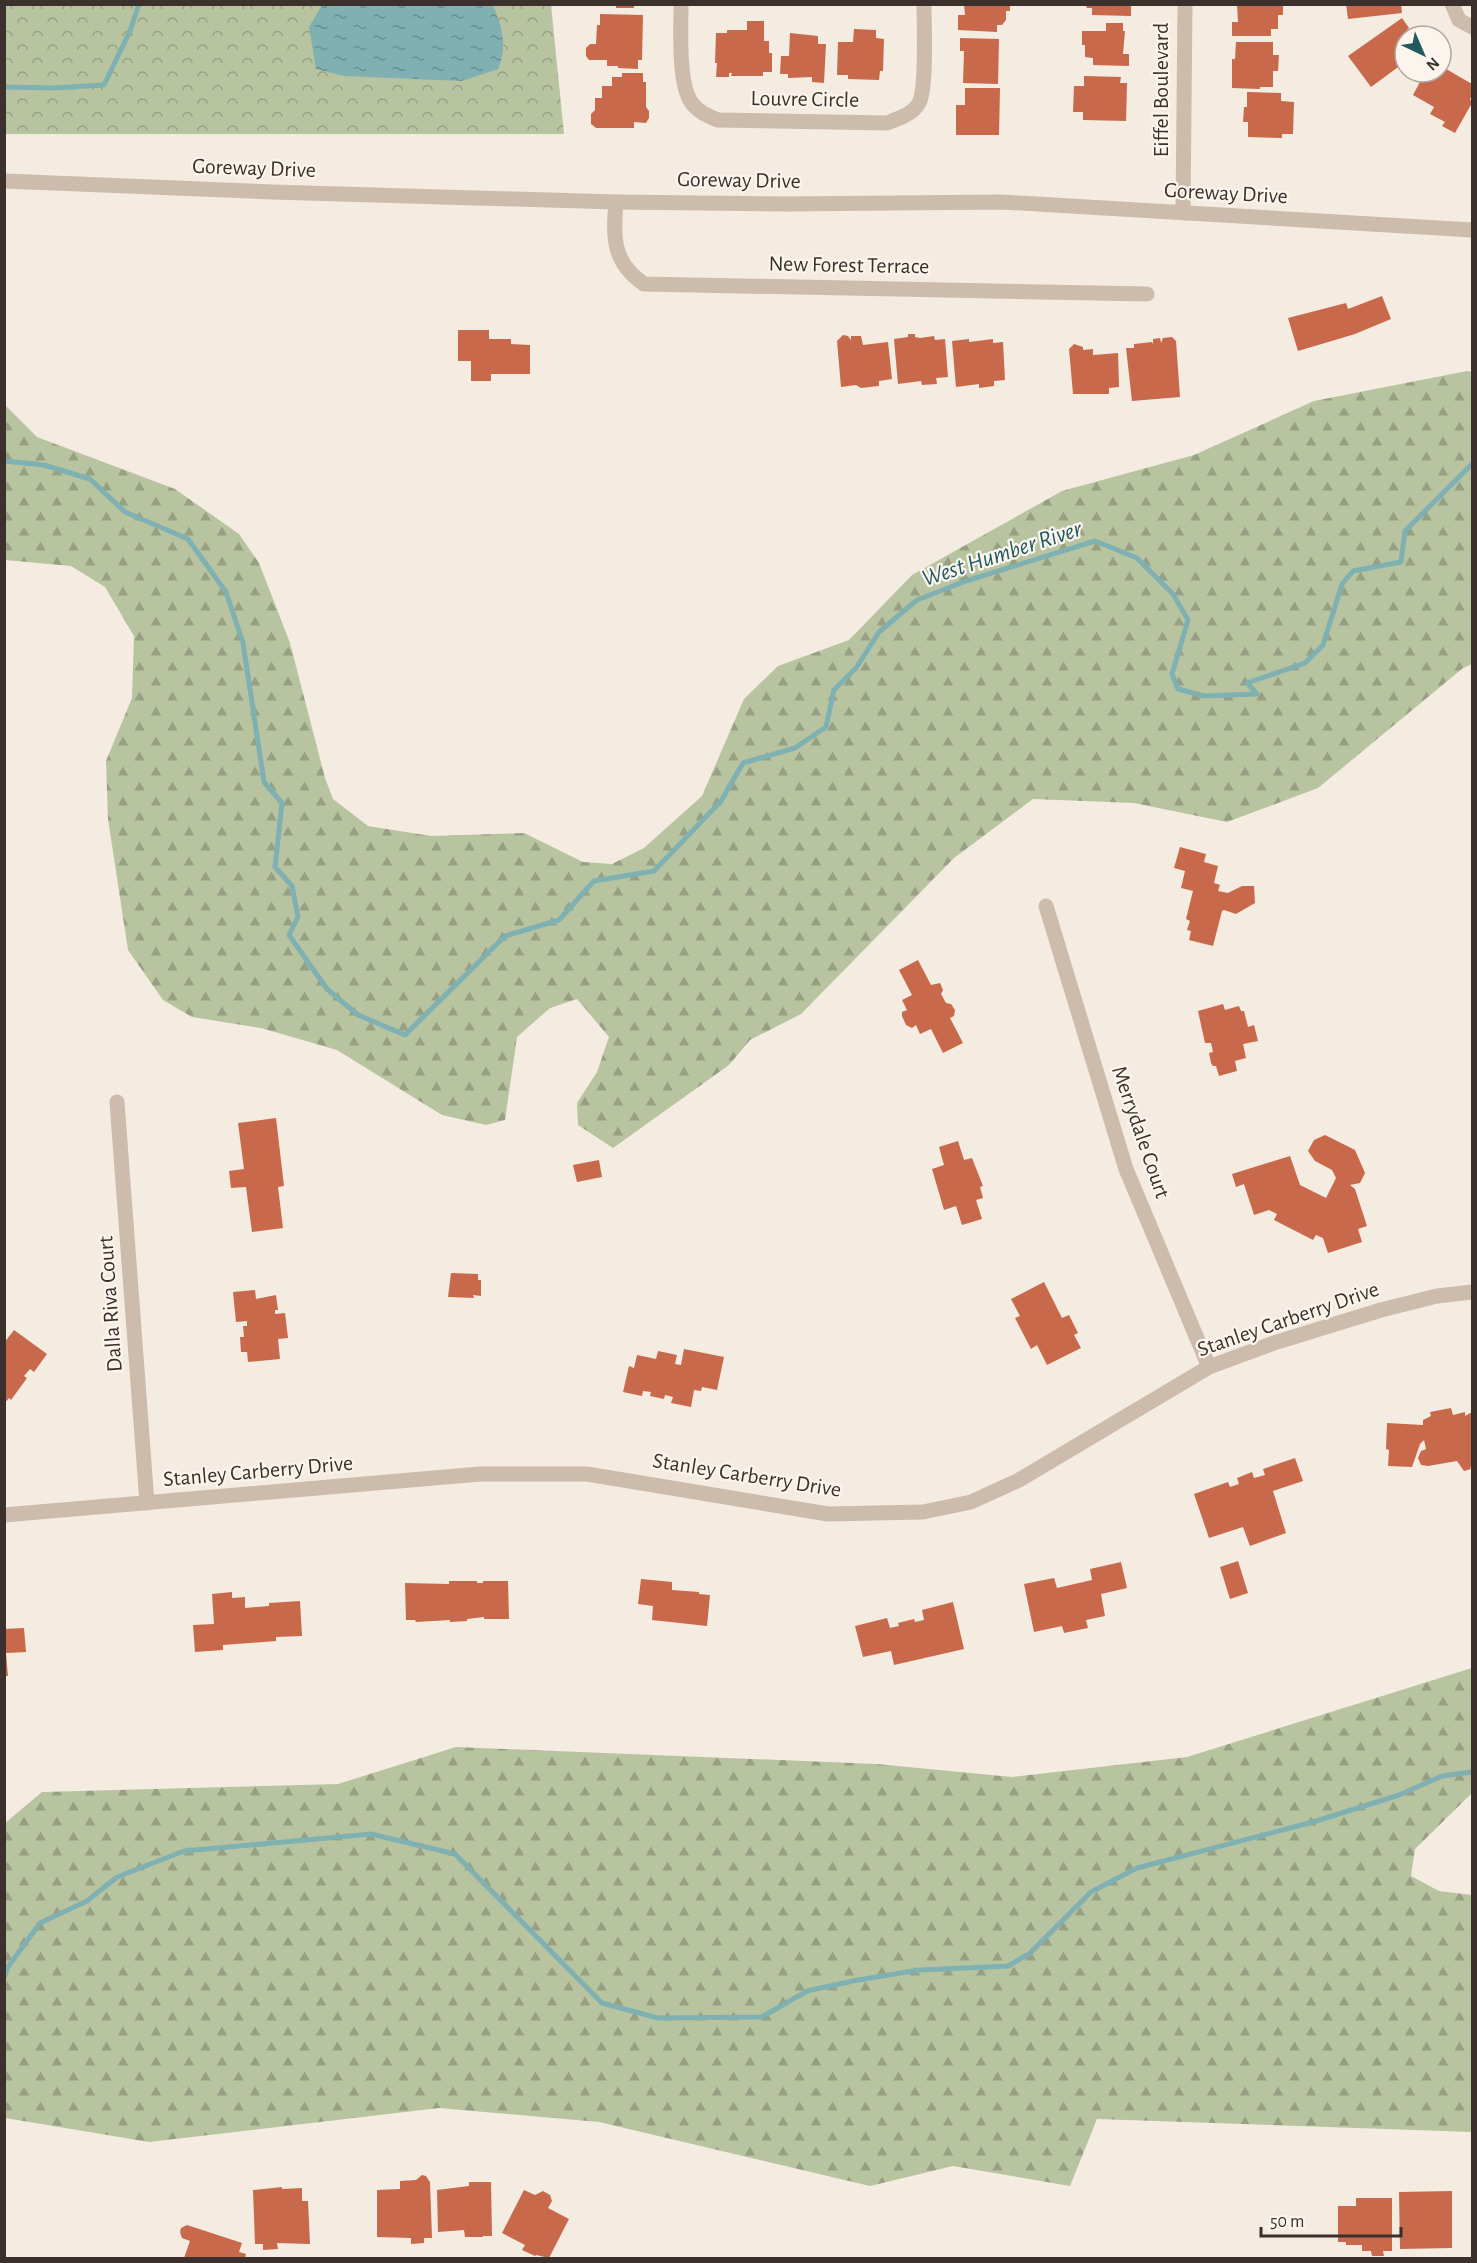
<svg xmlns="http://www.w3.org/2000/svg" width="1477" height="2263" viewBox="0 0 1477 2263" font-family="'Alegreya Sans',sans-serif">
	<defs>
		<pattern id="forest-firs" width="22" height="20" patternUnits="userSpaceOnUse" patternTransform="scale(1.5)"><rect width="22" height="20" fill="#b8c4a0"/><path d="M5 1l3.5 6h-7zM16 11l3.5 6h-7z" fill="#97a083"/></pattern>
		<pattern id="park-crowns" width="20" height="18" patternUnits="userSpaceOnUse" patternTransform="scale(1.5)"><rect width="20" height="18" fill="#b8c4a0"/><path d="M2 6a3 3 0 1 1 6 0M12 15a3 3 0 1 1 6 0" fill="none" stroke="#97a083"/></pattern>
		<pattern id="water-ripples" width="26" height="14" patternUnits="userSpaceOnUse" patternTransform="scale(1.5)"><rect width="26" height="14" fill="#7fb0b2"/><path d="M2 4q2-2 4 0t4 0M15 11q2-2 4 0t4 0" fill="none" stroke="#699091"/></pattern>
	</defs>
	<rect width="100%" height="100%" fill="#f4ebe1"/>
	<path fill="url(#forest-firs)" d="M1467,371L1472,372V664L1463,668L1318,788L1227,822L1134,803L1033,799L954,858L801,1014L750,1040L729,1065L613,1148L578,1125L577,1103L597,1072L609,1037L577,999L550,1008L517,1037L505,1120L486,1125L442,1115L337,1050L261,1028L192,1017L163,1000L128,950L108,819L106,761L132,698L134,636L105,587L71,566L5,560V405L37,437L175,489L239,534L259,563L290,643L325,778L333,799L368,826L431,836L524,833L583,862L612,864L644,848L702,796L744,699L778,666L849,640L912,575L1062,491L1194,455L1314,401Z
		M1472,1668V1793L1415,1849L1411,1876L1439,1891L1472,1895V2132L1097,2119L1070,2186L953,2166L870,2186L599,2122L439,2108L149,2142L5,2118V1823L42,1792L338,1784L456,1747L877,1764L1012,1777L1187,1757Z"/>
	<path fill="url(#park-crowns)" d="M5,5H551L564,134H5Z"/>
	<path fill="url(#water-ripples)" d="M322,5H493C502,28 508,45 498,69L462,81L344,76L316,69L309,27Z"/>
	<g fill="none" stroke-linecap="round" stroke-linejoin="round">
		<path stroke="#7fb0b2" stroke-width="5" d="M4,87L54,88L104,85L130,31L139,4
			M4,461L44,465L90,479L125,512L188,539L226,592L243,643L264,782L282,803L275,867L292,886L298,917L289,935L327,989L358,1015L405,1035L505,936L559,920L594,881L654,871L721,801L743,763L795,748L826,727L834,690L856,668L879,632L917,600L966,581L1095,541L1137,558L1173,594L1188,620L1172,674L1178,689L1204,696L1257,694L1247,683L1305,663L1323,645L1342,584L1353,571L1401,562L1405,531L1472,464
			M4,1977L8,1967L40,1923L87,1901L117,1877L184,1851L371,1834L455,1854L602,2003L658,2018L762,2017L807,1991L858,1980L919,1970L1008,1966L1029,1954L1091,1892L1137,1868L1313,1822L1399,1795L1442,1776L1472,1772"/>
	</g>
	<path fill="#c8694b" d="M616,4H634V8H616Z
		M964,4H1010V11H1006V20L1002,25H997V32L958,30V15H965Z
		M1085,4H1131V16L1092,15V8H1087Z
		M1237,4H1283V15H1278V29H1271V36H1232V22H1238Z
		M1346,4H1401L1402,13L1348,19Z
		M600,14L643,15L642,60H638V69L618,68V66H607V60H589L586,56V48L590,44H596L597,25H600Z
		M1402,18L1409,28L1407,30L1411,36H1405V62L1371,87L1348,56Z
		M747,21H764V41H769V53H772V72H763V76H731L732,73H729V77H716L717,63H715L716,33H727V30H747Z
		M1106,23H1123V31H1125L1123,54H1129V66L1093,65V58L1085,57V45H1082V31H1106Z
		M854,29L876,30V38L884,39L883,71H880L879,80L848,79V75H837L838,42H853Z
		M790,33L818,36V44H826L824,83L812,82V77L788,78V74H780L781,56H789Z
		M960,38L999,39L998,84L963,83L964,51H960Z
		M1236,42H1273V55H1279L1278,71H1273V87H1260V89L1232,88V59H1235Z
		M1441,66L1472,84V95L1470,99L1472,103L1455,133L1442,126L1445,122L1430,114L1434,107L1413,95L1421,80L1413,75L1415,72H1441Z
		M622,73H643V82H646V107L649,111V118L646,123L634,122V128H596L591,124V114L595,110V98H602V86H612V77H622Z
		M1084,76L1121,77L1120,83H1127L1126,121L1083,120V112H1073L1074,86H1084Z
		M965,88H1000L999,135H956V105H965Z
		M1247,92L1281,93V101L1294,102L1293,134H1282V138L1248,137V122H1243L1244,107H1247Z
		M1382,296L1391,319L1355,334L1298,351L1288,318L1346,303L1348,309Z
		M458,330H489V339H511V344L530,345V374H491V381H471V361H458Z
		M908,334H915V337L920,338L934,336L935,340L945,339L948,377L936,378L937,384L922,385L921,381L898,384L894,339L908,337Z
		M843,335L848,336L851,340V336H861L863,345L888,342L892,379L879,381V386L861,388L856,385L841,387L837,341Z
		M1172,337L1176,341L1180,397L1132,401L1126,348H1134V344L1152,342L1153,344V339L1160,338L1161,343L1163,338Z
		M969,339V342L993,339V343L1003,342L1005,380L994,381V386L979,388V384L956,387L952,341Z
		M1074,344L1083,347V350L1093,349V355L1118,353L1119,387L1109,388V394H1073L1069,349Z
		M1180,847L1206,854L1204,862L1218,866L1214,883L1220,885L1218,891L1228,893L1242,886H1254L1255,903L1236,914L1224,910L1222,911L1213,946L1189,940L1191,931L1187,930L1190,921L1186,919L1193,891L1181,888L1185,871L1174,868Z
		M918,960L931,985L940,983L943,990L941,994L946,1003L951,1004L955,1010L954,1016L950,1018L963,1043L943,1053L931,1029L920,1034L916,1025L912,1028L906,1025L902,1016V1012L907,1010L902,1000L912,995L899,970Z
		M1223,1004L1225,1010L1239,1006L1241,1011H1244L1248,1027L1254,1025L1258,1041L1243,1044L1246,1058L1235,1061L1237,1071L1219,1076L1216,1066H1213L1211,1063L1209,1053L1213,1052L1211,1043H1205L1198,1011Z
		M276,1118L284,1186L278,1187L283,1228L252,1232L246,1187L231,1188L229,1171L244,1169L238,1123Z
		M1325,1135L1355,1150L1365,1173L1360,1183L1350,1185L1355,1189L1367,1226L1358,1229L1362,1242L1328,1253L1323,1238L1316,1235L1313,1240L1274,1220L1277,1214L1269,1210L1254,1215L1244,1184L1236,1187L1232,1174L1290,1156L1300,1185L1326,1198L1336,1178L1332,1170L1315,1161L1308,1151L1314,1140Z
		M958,1141L964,1160L972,1158L983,1186L980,1187L983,1198L976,1200L982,1219L962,1225L956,1206L944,1210L932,1169L944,1165L939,1147Z
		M599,1160L602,1177L577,1182L573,1165Z
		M451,1273L478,1274V1280H481V1296L473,1295L474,1298L448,1297Z
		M1044,1282L1062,1318L1069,1315L1078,1333L1074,1335L1081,1348L1047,1365L1037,1345L1031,1349L1015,1318L1020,1316L1011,1299Z
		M255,1290L256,1299L276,1295L278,1310H275V1314L285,1313L288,1338L278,1339L280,1359L248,1362L247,1352H241L240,1337H244L243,1326H247V1321L236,1322L233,1292Z
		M14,1330L47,1354L34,1372L30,1369L24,1376L27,1378L11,1400L9,1398L4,1404V1343Z
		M684,1349L724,1357L717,1390L702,1387L701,1391L694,1390L691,1407L671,1403L673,1397L665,1395L664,1399L650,1396L651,1392L643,1391L642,1396L623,1392L629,1366L634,1368L637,1355L656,1359L658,1351L677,1355L675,1364L681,1365Z
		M1451,1408L1453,1415L1465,1412V1416L1472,1412V1466L1470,1467L1471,1469L1464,1471L1457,1461L1428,1466L1421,1465L1418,1458L1421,1451L1426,1449L1424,1440L1420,1444L1412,1467L1388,1466L1389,1450L1386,1449L1387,1423L1423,1425V1420L1431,1416L1430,1412Z
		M1295,1458L1303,1481L1273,1491L1286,1533L1250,1546L1243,1527L1209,1538L1194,1494L1228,1482L1230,1487L1239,1484L1237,1478L1252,1472L1254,1478L1265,1475L1263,1469Z
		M1238,1561L1248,1593L1230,1599L1220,1567Z
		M1121,1562L1127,1588L1101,1594L1105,1616L1086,1620L1088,1628L1064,1633L1062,1626L1034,1632L1024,1584L1054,1578L1057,1588L1092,1580L1090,1569Z
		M641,1579L672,1582V1590L699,1592V1594L710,1595L707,1626L652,1620L653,1606L638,1604Z
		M449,1581H477V1583H483V1581H508L509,1619H484V1617L467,1619V1621L450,1622V1620L416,1622L415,1620H406L405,1583L449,1584Z
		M232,1592V1598L245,1597V1608L269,1606V1603L300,1601L302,1636L276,1637V1641L223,1645V1650L195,1652L193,1625L214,1624L212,1594Z
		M953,1602L964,1649L894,1665L891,1651L863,1657L855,1626L887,1618L890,1628L899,1626L898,1623L914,1619L915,1622L924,1620L922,1610Z
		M24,1628L26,1652L6,1653L8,1676H4V1629Z
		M422,2175L426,2176L430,2182L432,2238H424V2243L411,2244V2238L377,2237V2190L400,2189V2181L416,2180Z
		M469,2182H491L492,2236H483V2237H465L464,2230L438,2232L437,2190L469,2186Z
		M282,2187V2189L302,2188V2201H308L310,2244L277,2243L278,2249L263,2250V2244H255L253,2190Z
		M524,2190L535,2195L543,2191L550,2195L552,2201L548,2208L569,2219L549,2258L536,2255L535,2256L522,2250L525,2245L502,2233Z
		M1452,2191V2248L1400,2249L1399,2192Z
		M1356,2198H1392V2251H1383L1384,2256H1372L1371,2251H1362V2245H1346V2242H1338V2206H1356Z
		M187,2225L242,2243L239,2252L246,2254L245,2258H184L190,2241L182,2238L180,2232L181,2228Z"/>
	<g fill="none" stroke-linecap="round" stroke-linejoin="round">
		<path stroke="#cdbbac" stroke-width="15" d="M681,4C681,29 678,82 691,102C698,112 708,116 718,120L887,123C898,119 913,114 919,103C927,88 924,24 924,4
			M1452,4L1459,20L1472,27
			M616,202C613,237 612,262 644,284L1147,294
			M1046,906L1126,1169L1209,1367
			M117,1102L147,1503
			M4,1515L480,1474H587L828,1514L923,1512L971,1502L1019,1480L1209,1367L1277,1342L1381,1310L1437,1296L1472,1292"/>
		<path stroke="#cdbbac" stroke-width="15" d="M4,181L272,192L616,202L786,204L1002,202L1472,230
			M1183,213L1185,4"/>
	</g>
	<g text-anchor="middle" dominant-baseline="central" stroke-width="4.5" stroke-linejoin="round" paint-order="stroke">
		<g font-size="22" fill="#3b302b" stroke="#fbf5ee">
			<text transform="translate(1161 90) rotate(-90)">Eiffel Boulevard</text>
			<text transform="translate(805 99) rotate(1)">Louvre Circle</text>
			<text transform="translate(254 168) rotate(2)">Goreway Drive</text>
			<text transform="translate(739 180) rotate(1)">Goreway Drive</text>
			<text transform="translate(1226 193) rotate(3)">Goreway Drive</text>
			<text transform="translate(849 265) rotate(1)">New Forest Terrace</text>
			<text transform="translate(1141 1132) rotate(71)">Merrydale Court</text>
			<text transform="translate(110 1304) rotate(-94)">Dalla Riva Court</text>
			<text transform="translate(1288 1319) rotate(-19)">Stanley Carberry Drive</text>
			<text transform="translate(258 1471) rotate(-5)">Stanley Carberry Drive</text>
			<text transform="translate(747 1475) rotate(9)">Stanley Carberry Drive</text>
		</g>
		<g font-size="24" font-style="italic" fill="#1f5a5e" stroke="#fbf5ee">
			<text transform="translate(1002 554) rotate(-18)">West Humber River</text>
		</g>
	</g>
	<rect width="1477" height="2263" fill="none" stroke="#3b302b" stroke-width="12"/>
	<g transform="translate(1423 54) rotate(136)"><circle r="28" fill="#fbf5ee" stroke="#aea6a0" stroke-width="1.5"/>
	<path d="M0-4.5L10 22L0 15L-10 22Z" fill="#1f5a5e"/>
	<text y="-9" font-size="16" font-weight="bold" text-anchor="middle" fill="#3b302b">N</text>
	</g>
	<path d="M1261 2227v9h140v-9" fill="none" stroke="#3b302b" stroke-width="3"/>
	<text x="1270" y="2227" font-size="18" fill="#3b302b" stroke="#fbf5ee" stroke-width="4.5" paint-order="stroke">50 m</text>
</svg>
